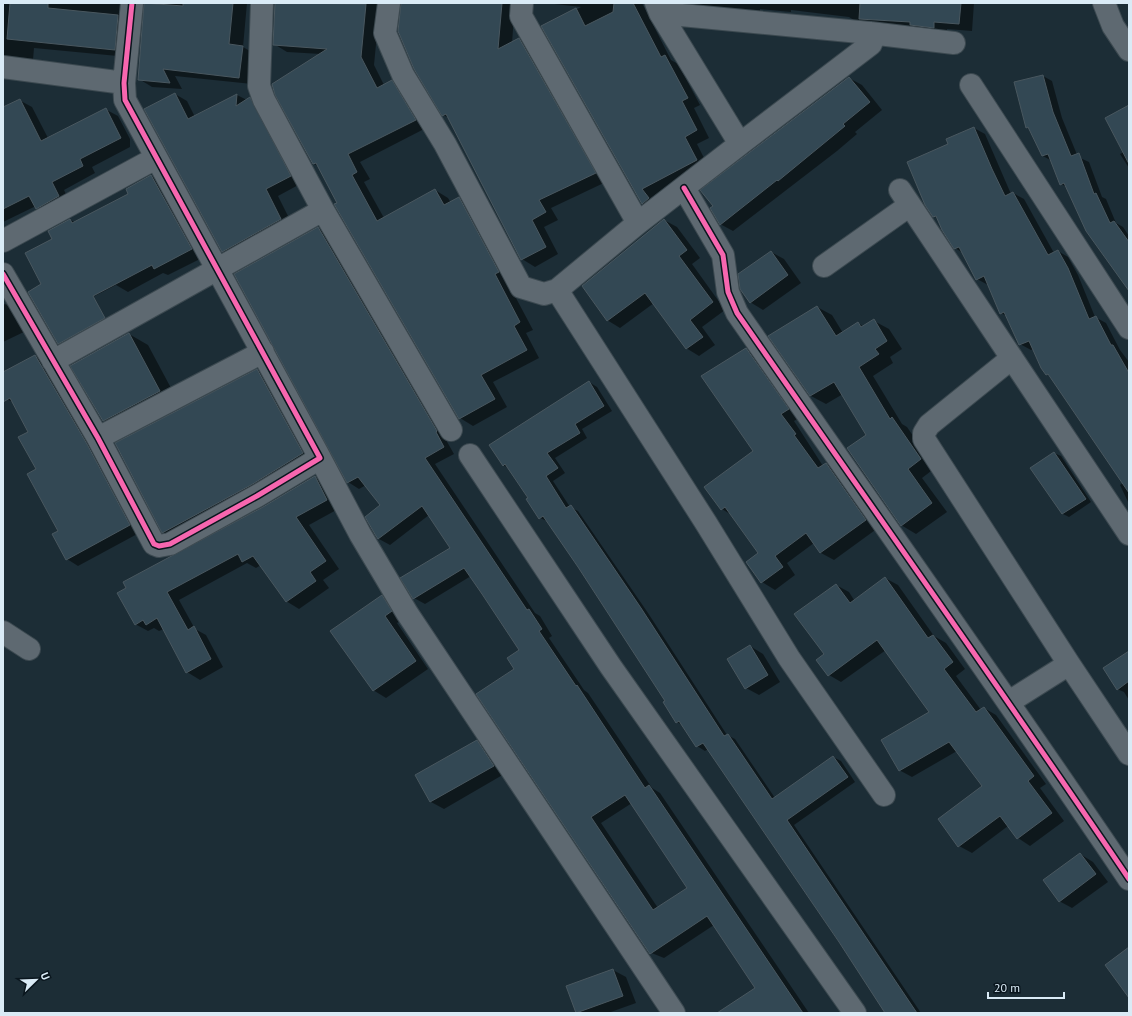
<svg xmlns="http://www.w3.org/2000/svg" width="1132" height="1016" viewBox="0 0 1132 1016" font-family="'PT Sans',sans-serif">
	<rect width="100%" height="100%" fill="#1c2d36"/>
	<path fill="#0007" fill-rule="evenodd" d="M3,3H135L128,57L34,48L33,60L3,58Z
		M145,3H247L243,47L255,54L252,84L175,76L182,89L152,87L139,79Z
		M276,3H380L374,65L384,85L392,81L405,89L428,127L360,162L370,179L364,182L384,218L435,190L448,198L451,203L459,198L472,206L507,281L533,330L526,333L539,358L493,382L507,407L473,426L460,418L320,167L314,164L321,54L287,52L274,44Z
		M402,3H515L512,43L519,39L532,46L608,181L551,208L558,220L544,227L558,254L535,267L522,259L449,118L443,115Z
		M546,3H642L671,60L678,64L700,105L694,108L709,138L697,144L709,168L654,196L662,206L655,211L643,204L543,27L581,7Z
		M692,3H974L972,31L947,29V35L862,25L849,17L791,10V12L760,9V12L703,10Z
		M1043,76L1052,81L1062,118L1078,157L1089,162L1102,197L1106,199L1116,223L1123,227L1129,236V283L1067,187L1061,184L1052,161L1043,156L1031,129L1027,127Z
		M849,78L862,85L882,110L855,132L857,134L837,151L733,231L720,224Z
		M175,94L187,101L195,117L237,95L247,100L250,98L262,105L302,183L278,196L293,226L235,258L223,251Z
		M19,100L32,107L48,138L105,109L118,116L130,139V147L92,167L95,173L64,190L71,204L49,215L36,206L3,222V108Z
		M1129,107V168L1120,154L1124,152Z
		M974,128L985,134L1011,194L1013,193L1024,199L1054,253L1058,251L1068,257L1078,275L1095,317L1106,323L1120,350L1129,362V504L1120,485L1123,483L1051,377L1047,374L1034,349L1031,350L1020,344L1008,317L1001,313L988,285L977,279L963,253L955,248L938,219L934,216L950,145Z
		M151,176L164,183L204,257L168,275L163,273L128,292L116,285L52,318L43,285L53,239L70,220L75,222L130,195Z
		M664,220L677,227L700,258L692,264L725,310L702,327L715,345L699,356L686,348L654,303L620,328L607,320Z
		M318,228L329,234L454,454L435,464L535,613L540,616L552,636L549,638L584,690L588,693L652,788L660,793L809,1013H719L756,988L714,925L664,958L649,952L515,669L520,651L471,576L425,604L414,598L451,548L429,515L390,545L379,539L367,517L382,505L366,485L359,489L348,482ZM632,803L689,888L658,908L601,823Z
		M771,252L784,259L801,283L763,310L750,302Z
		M5,304L18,311L28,330L3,342V305Z
		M817,307L832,315L843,333L858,323L864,327L874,321L889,329L902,349L890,357L893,363L873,376L902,424L907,427L935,468L922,478L947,512L916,534L901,525L868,435L843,394L826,404L811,396L769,336Z
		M129,334L148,345L179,403L123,432L104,421Z
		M746,350L759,357L801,417L794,421L823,466L826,464L839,471L878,528L834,560L821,553L814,543L787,563L795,575L775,590L762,582L759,553L733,516L722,509L754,451Z
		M35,356L47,363L141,532L78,566L67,559L60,531L38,470L30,432L14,403L7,399L3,391V373Z
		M257,370L270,378L316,461L176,539L163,532Z
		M589,382L597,387L612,411L582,429L587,438L555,458L565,473L553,481L570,507L578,511L648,613L727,735L735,739L775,798L833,757L841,761L855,782L794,825L921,1013H887L708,749L705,751L697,746L684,726L677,722L666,701L549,522L540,518L510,469L503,465Z
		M1054,453L1061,456L1091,502L1069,517L1063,514L1031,468Z
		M315,477L328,484L340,508L309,525L339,569L323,580L329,588L299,609L286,601L261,565L256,568L247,563L179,600L195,629L206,635L223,667L200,680L187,672L164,629L159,631L154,628L148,631L135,624L118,593Z
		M885,578L898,585L934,636L946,643L965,669L956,676L981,710L984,708L996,715L1046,784L1040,788L1064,821L1030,846L1018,838L1008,826L972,853L959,846L983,786L957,751L912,777L899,770L931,713L886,650L841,682L829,675L825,654L836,585L849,592L854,600Z
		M382,596L395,604L404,619L397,623L428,669L386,698L373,690Z
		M750,646L763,654L780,682L759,695L746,688Z
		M1129,656V700L1124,692L1117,689Z
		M477,741L490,749L506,773L444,809L431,802L416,776Z
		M1080,854L1093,862L1108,882L1072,908L1059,901Z
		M613,970L626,977L636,1003L608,1013L577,1012Z"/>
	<path fill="#334854" stroke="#49575f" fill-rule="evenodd" d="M10,3H48V8L118,15L115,50L7,39Z
		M144,3L183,6V3H233L229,44L243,46L239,78L163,69L170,83L138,80Z
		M275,3L366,4L361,57L377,88L392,80L416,120L348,154L357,172L352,175L377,221L435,189L444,205L459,197L499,272L495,274L520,322L514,326L527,350L481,375L495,399L459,419L334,204L337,203L316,163L313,164L275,95L272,84L327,49L273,45Z
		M401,3H502L498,49L519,38L596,173L539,200L546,212L532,220L546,247L521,260L446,114L442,116L414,69L398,31Z
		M614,3H633L661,57L665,55L688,98L682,101L697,130L685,137L697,160L642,189L649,198L642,204L541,26L576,8L585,26L613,12Z
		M860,3H961L959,24L934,22V28L910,25V22L859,19Z
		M1043,75L1053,112L1071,156L1079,153L1094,194L1096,193L1110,223L1114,221L1129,242V291L1086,231L1064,183L1060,185L1048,154L1042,156L1028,127L1026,128L1014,82Z
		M849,77L870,102L843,124L845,126L778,181L777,180L720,225L710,208L713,206L700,190Z
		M175,93L188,119L237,94L236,106L250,97L291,176L266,189L281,219L222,252L144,109Z
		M20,99L41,141L106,108L121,138L80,159L83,166L52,182L59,196L36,209L29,196L3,209V107Z
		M1129,105V164L1105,118Z
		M974,127L992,169L1005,196L1013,192L1048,255L1058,250L1068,268L1089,319L1096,316L1111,345H1113L1129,373V493L1048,374L1046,375L1041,368L1029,341L1019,345L1004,312L1000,314L984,276L976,280L959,247L954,249L942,230L936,216L933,217L925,205L907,162L948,144L946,139Z
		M151,175L192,249L154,269L152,265L93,296L105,318L58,344L28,292L41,284L25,253L52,239L48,231L70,219L72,223L128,194L126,189Z
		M664,219L687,250L679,256L713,302L690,320L703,337L686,349L645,293L607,321L582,286Z
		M318,227L437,431L436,432L444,447L425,458L527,610L529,609L542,629L539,631L576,686L577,685L645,788L649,785L803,1013H717L755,988L707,916L650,954L476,694L514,669L507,658L519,650L482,594L464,568L413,599L400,578L450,548L422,506L378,539L376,536L365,517L380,505L358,477L347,483L234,274ZM625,795L687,888L653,910L591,817Z
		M771,251L788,275L750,303L740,289L738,274Z
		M817,306L836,336L858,322L861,327L874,319L887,341L875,349L879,354L859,367L890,419L892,417L921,459L908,469L932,503L901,526L847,448L866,435L834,382L810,396L768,336Z
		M129,333L160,391L103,421L70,366Z
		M746,348L789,409L781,414L796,434L794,435L818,468L826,463L866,520L820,553L806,533L775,556L783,567L761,583L746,562L758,553L725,507L721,510L704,487L753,451L701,376Z
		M35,355L87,444L130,525L66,560L52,534L58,531L27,474L36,469L18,437L28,432L10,398L3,402V372Z
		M257,369L303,453L251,485L162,533L115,443Z
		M589,381L604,406L575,424L580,433L547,453L558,468L546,476L566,508L571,505L641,608L724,736L728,734L772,799L833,756L848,777L787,820L917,1013H885L839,942L703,743L696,747L679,721L676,723L663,702L665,701L578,567L543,516L539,519L526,499L528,498L505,464L503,466L489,445Z
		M1054,452L1086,499L1062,514L1030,468Z
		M315,476L327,500L296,517L326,561L310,572L316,581L286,602L253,556L242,562L238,554L167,592L188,630L194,626L211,659L186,673L157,618L146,625L143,620L135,625L117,593L126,588L123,582L263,507Z
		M885,577L928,638L933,635L953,662L944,669L976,712L984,707L1034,776L1028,781L1052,813L1017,839L1000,816L958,847L938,819L982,786L949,742L899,771L881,740L929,712L877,640L828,676L816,660L824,654L794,614L836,584L850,603Z
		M382,595L392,611L385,616L416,661L373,691L330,631Z
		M750,645L768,675L745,689L727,659Z
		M1129,651V681L1117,690L1103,668Z
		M477,740L494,766L430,802L415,775Z
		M1080,853L1096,874L1059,902L1043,880Z
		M1129,947V998L1105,965Z
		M613,969L623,996L576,1013L566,986Z"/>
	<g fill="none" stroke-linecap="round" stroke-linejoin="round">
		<g stroke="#3c4950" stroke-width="24">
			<path id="minor" d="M262,3L259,86L264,100L323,210L451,430
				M389,3L385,33L403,75L445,144L521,287L544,294L557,290L638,223L740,144L660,13L656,3
				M522,3L521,16L638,223
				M1104,3L1113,26L1129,50
				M660,13L870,33L954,43
				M3,67L124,83
				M971,85L1129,328
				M740,144L871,44L873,37L870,33
				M684,188L723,255L728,292L737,313C868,502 1001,689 1129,879
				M900,190L1129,534
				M3,241L156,158
				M824,266L910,205
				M3,274L98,438L154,544L159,546L170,544L257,496L320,458L125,100L124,83L132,3
				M557,290L706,523L789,658L884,795
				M1012,358L929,425L924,433V439L1069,664L1129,754
				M53,361L323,210
				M98,438L263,352
				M470,455L611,667L855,1013
				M320,458L360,534L407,613L674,1013
				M3,632L29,649
				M1009,702L1069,664"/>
		</g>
		<use href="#minor" stroke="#5e6971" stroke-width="22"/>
		<g stroke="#0a161e" stroke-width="8">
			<path id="cycleway" d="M684,188L723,255L728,292L737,313C868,502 1001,689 1129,879
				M3,274L98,438L154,544L159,546L170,544L257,496L320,458L125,100L124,83L132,3"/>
		</g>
		<use href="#cycleway" stroke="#f766af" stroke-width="5"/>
	</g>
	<rect width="1132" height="1016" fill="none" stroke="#daebf6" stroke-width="8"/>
	<g transform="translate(36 980) rotate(67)" stroke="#0a161e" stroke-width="3" paint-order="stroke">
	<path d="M0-3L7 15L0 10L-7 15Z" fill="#daebf6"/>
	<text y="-6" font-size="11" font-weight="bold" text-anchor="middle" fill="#daebf6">U</text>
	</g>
	<path d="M988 992v6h76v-6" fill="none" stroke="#daebf6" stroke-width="2"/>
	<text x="994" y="992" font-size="12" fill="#daebf6" stroke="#0a161e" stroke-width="3" paint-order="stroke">20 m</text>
</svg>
